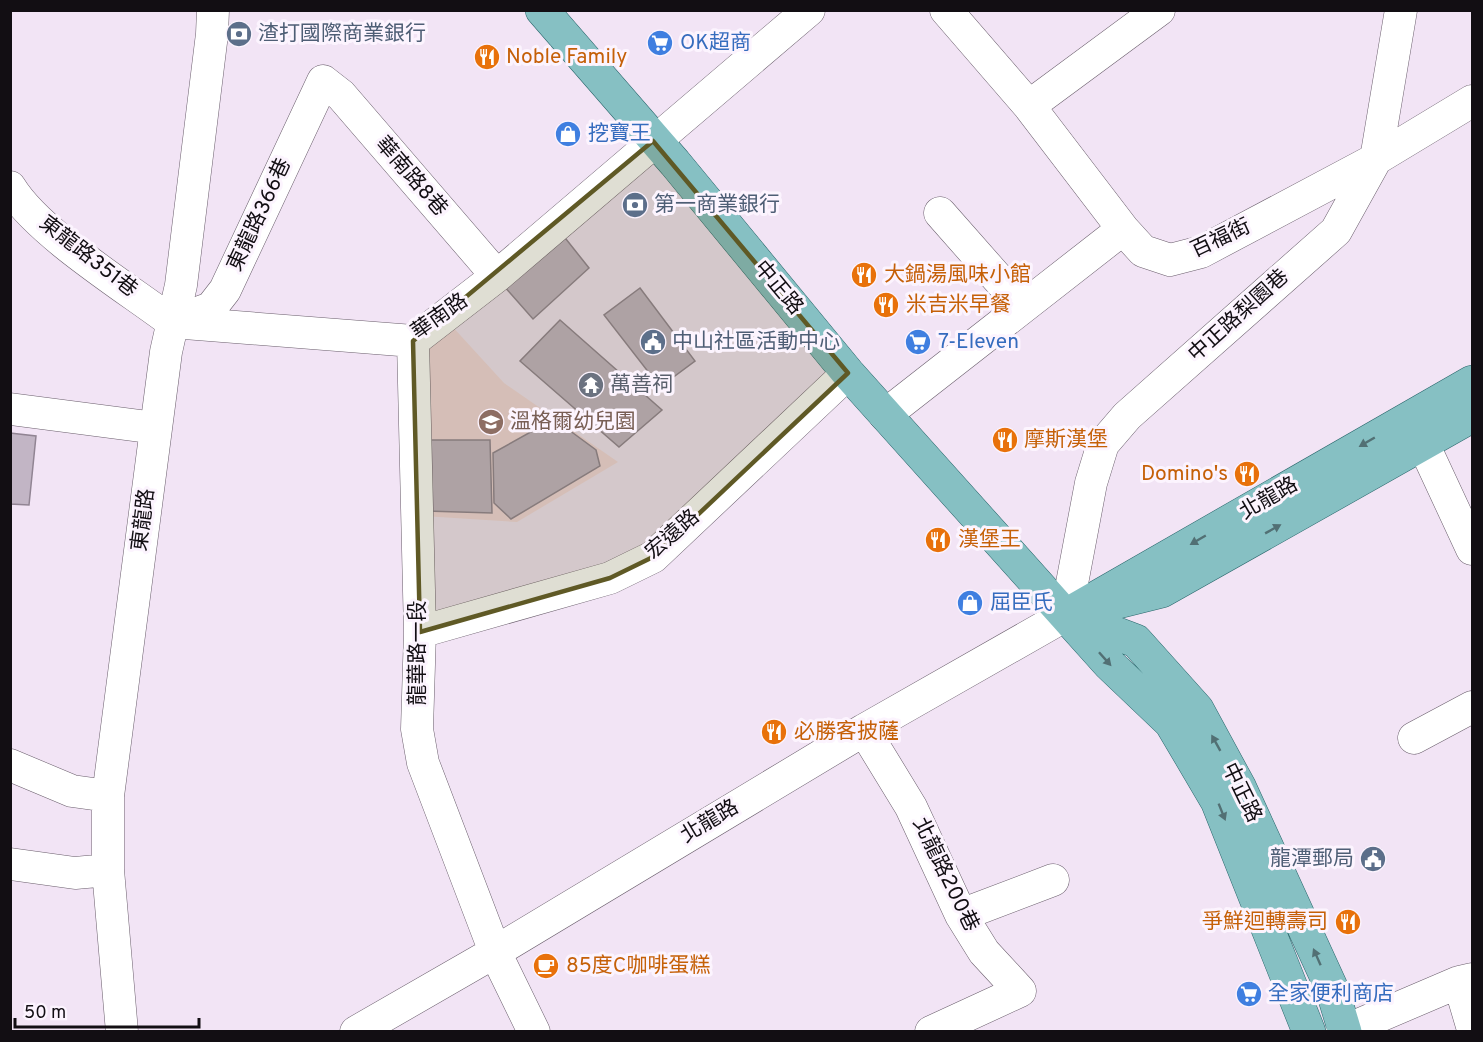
<svg xmlns="http://www.w3.org/2000/svg" width="1483" height="1042" viewBox="0 0 1483 1042" font-family="Overpass,'Noto Sans TC',sans-serif">
	<rect width="100%" height="100%" fill="#f2e4f5"/>
	<path fill="#f3d8dc" d="M450,324L504,383L618,462L517,522L423,516L425,343Z"/>
	<path fill="#c2b5c5" stroke="#918493" stroke-width="1.5" d="M562,234L589,268L533,319L503,285Z
		M640,288L695,361L660,387L604,315Z
		M560,320L662,410L619,447L520,361Z
		M554,419L596,450L600,466L511,519L494,503L493,453Z
		M10,433L36,436L29,505L10,504Z
		M425,440H490L492,513L426,511Z"/>
	<g fill="none" stroke-linecap="round" stroke-linejoin="round">
		<g stroke="#6a5e6c" stroke-width="33">
			<path id="minor" d="M946,10L1029,106L1123,229L1143,251L1170,260L1201,252L1376,159L1472,101
				M1029,106L1159,10
				M10,187C38,233 127,288 172,322
				M940,213L1022,306
				M178,320L211,308L225,290L323,81L341,95L497,276
				M172,322L413,341L497,276L809,10
				M413,341L420,632L417,729L423,763L495,952L534,1032
				M10,409L156,428
				M885,415L1123,229
				M1412,420L1472,549
				M420,632L610,578L653,557L848,373
				M864,730L911,807L961,915L984,952L1020,991L931,1032
				M1414,738L1472,707
				M10,765L72,791L108,796
				M10,864L75,873L108,870
				M961,915L1053,880
				M1459,982L1472,1026
				M122,1032L108,870V796L166,352L181,285L212,34L213,10
				M356,1032L495,952L864,730L1066,615L1091,483L1103,444L1127,416L1336,231L1376,159L1401,10
				M1342,1032L1459,982L1472,979"/>
		</g>
		<g stroke="#29666b" stroke-width="34">
			<path id="major" d="M542,10L675,163L848,373L1109,664L1171,723L1217,801L1309,1032
				M1106,605L1162,591L1472,416
				M1066,615L1472,382
				M1070,616L1136,641L1197,709L1240,788L1332,989L1345,1032"/>
		</g>
		<use href="#minor" stroke="#fff" stroke-width="32"/>
		<use href="#major" stroke="#86c0c3" stroke-width="33"/>
	</g>
	<defs><path id="oneway-solid" d="M-6-.8H1V-3.2L6.5 0L1 3.2V.8H-6Z" transform="scale(1.5)"/></defs>
	<g fill="#527074">
		<use href="#oneway-solid" transform="translate(1367 442) rotate(150)"/>
		<use href="#oneway-solid" transform="translate(1273 529) rotate(-29)"/>
		<use href="#oneway-solid" transform="translate(1198 540) rotate(150)"/>
		<use href="#oneway-solid" transform="translate(1105 659) rotate(48)"/>
		<use href="#oneway-solid" transform="translate(1216 743) rotate(-119)"/>
		<use href="#oneway-solid" transform="translate(1222 812) rotate(68)"/>
		<use href="#oneway-solid" transform="translate(1317 957) rotate(-114)"/>
	</g>
	<path fill="#5f5925" fill-opacity="0.2" stroke="#5f5925" stroke-width="4.5" stroke-linejoin="round" d="M653,141L848,373L653,557L610,578L420,632L413,341Z"/>
	<defs>
		<g id="bank-disc" transform="scale(1.35)"><circle r="9.5" fill="#5c6f8a" stroke="#fcf4fe"/><path d="M-6-4H6V4H-6ZM0-2.3a2.3 2.3 0 1 0 0 4.6a2.3 2.3 0 1 0 0-4.6Z" fill="#fff"/></g>
		<g id="supermarket-disc" transform="scale(1.35)"><circle r="9.5" fill="#3f7fe0" stroke="#fcf4fe"/><path d="M-6-5.5h2.5l.6 2H6L4.5 2H-2.5L-4.4-4H-6ZM-1.5 3.2a1.3 1.3 0 1 0 .1 0ZM3 3.2a1.3 1.3 0 1 0 .1 0Z" fill="#fff"/></g>
		<g id="restaurant-disc" transform="scale(1.35)"><circle r="9.5" fill="#e8710a" stroke="#fcf4fe"/><path d="M-5-6h1v4h1v-4h1v4h1v-4h1v5L-1.5 .5V6h-2V.5L-5-1ZM5-6V6H3V1.5H1.5Q1.5-4 5-6Z" fill="#fff"/></g>
		<g id="shop-disc" transform="scale(1.35)"><circle r="9.5" fill="#3f7fe0" stroke="#fcf4fe"/><path d="M-5-2.5h2.3a2.7 3.5 0 0 1 5.4 0H5L5.5 6h-11ZM-1.5-2.5h3a1.5 2.3 0 0 0-3 0Z" fill="#fff"/></g>
		<g id="civic-disc" transform="scale(1.35)"><circle r="9.5" fill="#5c6f8a" stroke="#fcf4fe"/><path d="M-.6-6.5H3V-4.5H.6V-3L4-1V1h2V6H-6V1h2V-1L-.6-3ZM-1.2 2.5V6h2.4V2.5Z" fill="#fff"/></g>
		<g id="temple-disc" transform="scale(1.35)"><circle r="9.5" fill="#6b7280" stroke="#fcf4fe"/><path d="M0-6L5-2H3V0L6.5 2.5H4V6H1.5V3h-3V6H-4V2.5H-6.5L-3 0V-2H-5Z" fill="#fff"/></g>
		<g id="school-disc" transform="scale(1.35)"><circle r="9.5" fill="#8d6e63" stroke="#fcf4fe"/><path d="M0-5L7-2L0 1L-7-2ZM-4 1L0 2.5L4 1V4Q0 6-4 4Z" fill="#fff"/></g>
		<g id="cafe-disc" transform="scale(1.35)"><circle r="9.5" fill="#e8710a" stroke="#fcf4fe"/><path d="M-5.5-4.5H6V0H3Q3 3.5 0 3.5H-2.5Q-5.5 3.5-5.5 0ZM3-3.2v2h1.7v-2ZM-6 4.5H4V6H-6Z" fill="#fff"/></g>
	</defs>
	<g fill-rule="evenodd">
		<use href="#bank-disc" x="239" y="34"/>
		<use href="#supermarket-disc" x="660" y="43"/>
		<use href="#restaurant-disc" x="487" y="57"/>
		<use href="#shop-disc" x="568" y="134"/>
		<use href="#bank-disc" x="635" y="205"/>
		<use href="#restaurant-disc" x="864" y="275"/>
		<use href="#restaurant-disc" x="886" y="305"/>
		<use href="#civic-disc" x="653" y="342"/>
		<use href="#supermarket-disc" x="918" y="342"/>
		<use href="#temple-disc" x="591" y="385"/>
		<use href="#school-disc" x="491" y="422"/>
		<use href="#restaurant-disc" x="1005" y="440"/>
		<use href="#restaurant-disc" x="1247" y="474"/>
		<use href="#restaurant-disc" x="938" y="540"/>
		<use href="#shop-disc" x="970" y="603"/>
		<use href="#restaurant-disc" x="774" y="732"/>
		<use href="#civic-disc" x="1373" y="859"/>
		<use href="#restaurant-disc" x="1348" y="922"/>
		<use href="#cafe-disc" x="546" y="966"/>
		<use href="#supermarket-disc" x="1249" y="994"/>
	</g>
	<g text-anchor="middle" dominant-baseline="central" stroke-width="6" stroke-linejoin="round" paint-order="stroke">
		<g font-size="21" fill="#4e5e75" stroke="#fcf4fe" text-anchor="start">
			<text x="258" y="34">渣打國際商業銀行</text>
			<text x="654" y="205">第一商業銀行</text>
			<text x="672" y="342">中山社區活動中心</text>
			<text x="1354" y="859" text-anchor="end">龍潭郵局</text>
		</g>
		<g font-size="21" fill="#366cbe" stroke="#fcf4fe" text-anchor="start">
			<text x="680" y="43">OK超商</text>
			<text x="588" y="134">挖寶王</text>
			<text x="938" y="342">7-Eleven</text>
			<text x="990" y="603">屈臣氏</text>
			<text x="1268" y="994">全家便利商店</text>
		</g>
		<g font-size="21" fill="#c56008" stroke="#fcf4fe" text-anchor="start">
			<text x="506" y="57">Noble Family</text>
			<text x="884" y="275">大鍋湯風味小館</text>
			<text x="906" y="305">米吉米早餐</text>
			<text x="1024" y="440">摩斯漢堡</text>
			<text x="1228" y="474" text-anchor="end">Domino's</text>
			<text x="958" y="540">漢堡王</text>
			<text x="794" y="732">必勝客披薩</text>
			<text x="1328" y="922" text-anchor="end">爭鮮迴轉壽司</text>
			<text x="566" y="966">85度C咖啡蛋糕</text>
		</g>
		<g font-size="21" fill="#120e13" stroke="#fcf4fe">
			<text transform="translate(411 177) rotate(49)">華南路8巷</text>
			<text transform="translate(260 215) rotate(-65)">東龍路366巷</text>
			<text transform="translate(1221 239) rotate(-25)">百福街</text>
			<text transform="translate(88 257) rotate(38)">東龍路351巷</text>
			<text transform="translate(778 288) rotate(50)">中正路</text>
			<text transform="translate(1239 316) rotate(-42)">中正路梨園巷</text>
			<text transform="translate(440 317) rotate(-35)">華南路</text>
			<text transform="translate(1269 499) rotate(-30)">北龍路</text>
			<text transform="translate(144 520) rotate(-83)">東龍路</text>
			<text transform="translate(673 535) rotate(-41)">宏遠路</text>
			<text transform="translate(418 653) rotate(-90)">龍華路一段</text>
			<text transform="translate(1241 793) rotate(64)">中正路</text>
			<text transform="translate(710 822) rotate(-31)">北龍路</text>
			<text transform="translate(945 875) rotate(64)">北龍路200巷</text>
		</g>
		<g font-size="21" fill="#5b616d" stroke="#fcf4fe" text-anchor="start">
			<text x="610" y="385">萬善祠</text>
		</g>
		<g font-size="21" fill="#785e54" stroke="#fcf4fe" text-anchor="start">
			<text x="510" y="422">溫格爾幼兒園</text>
		</g>
	</g>
	<rect width="1483" height="1042" fill="none" stroke="#120e13" stroke-width="24"/>
	<path d="M15 1018v9h184v-9" fill="none" stroke="#120e13" stroke-width="3"/>
	<text x="24" y="1018" font-size="18" fill="#120e13" stroke="#fcf4fe" stroke-width="4.5" paint-order="stroke">50 m</text>
</svg>
